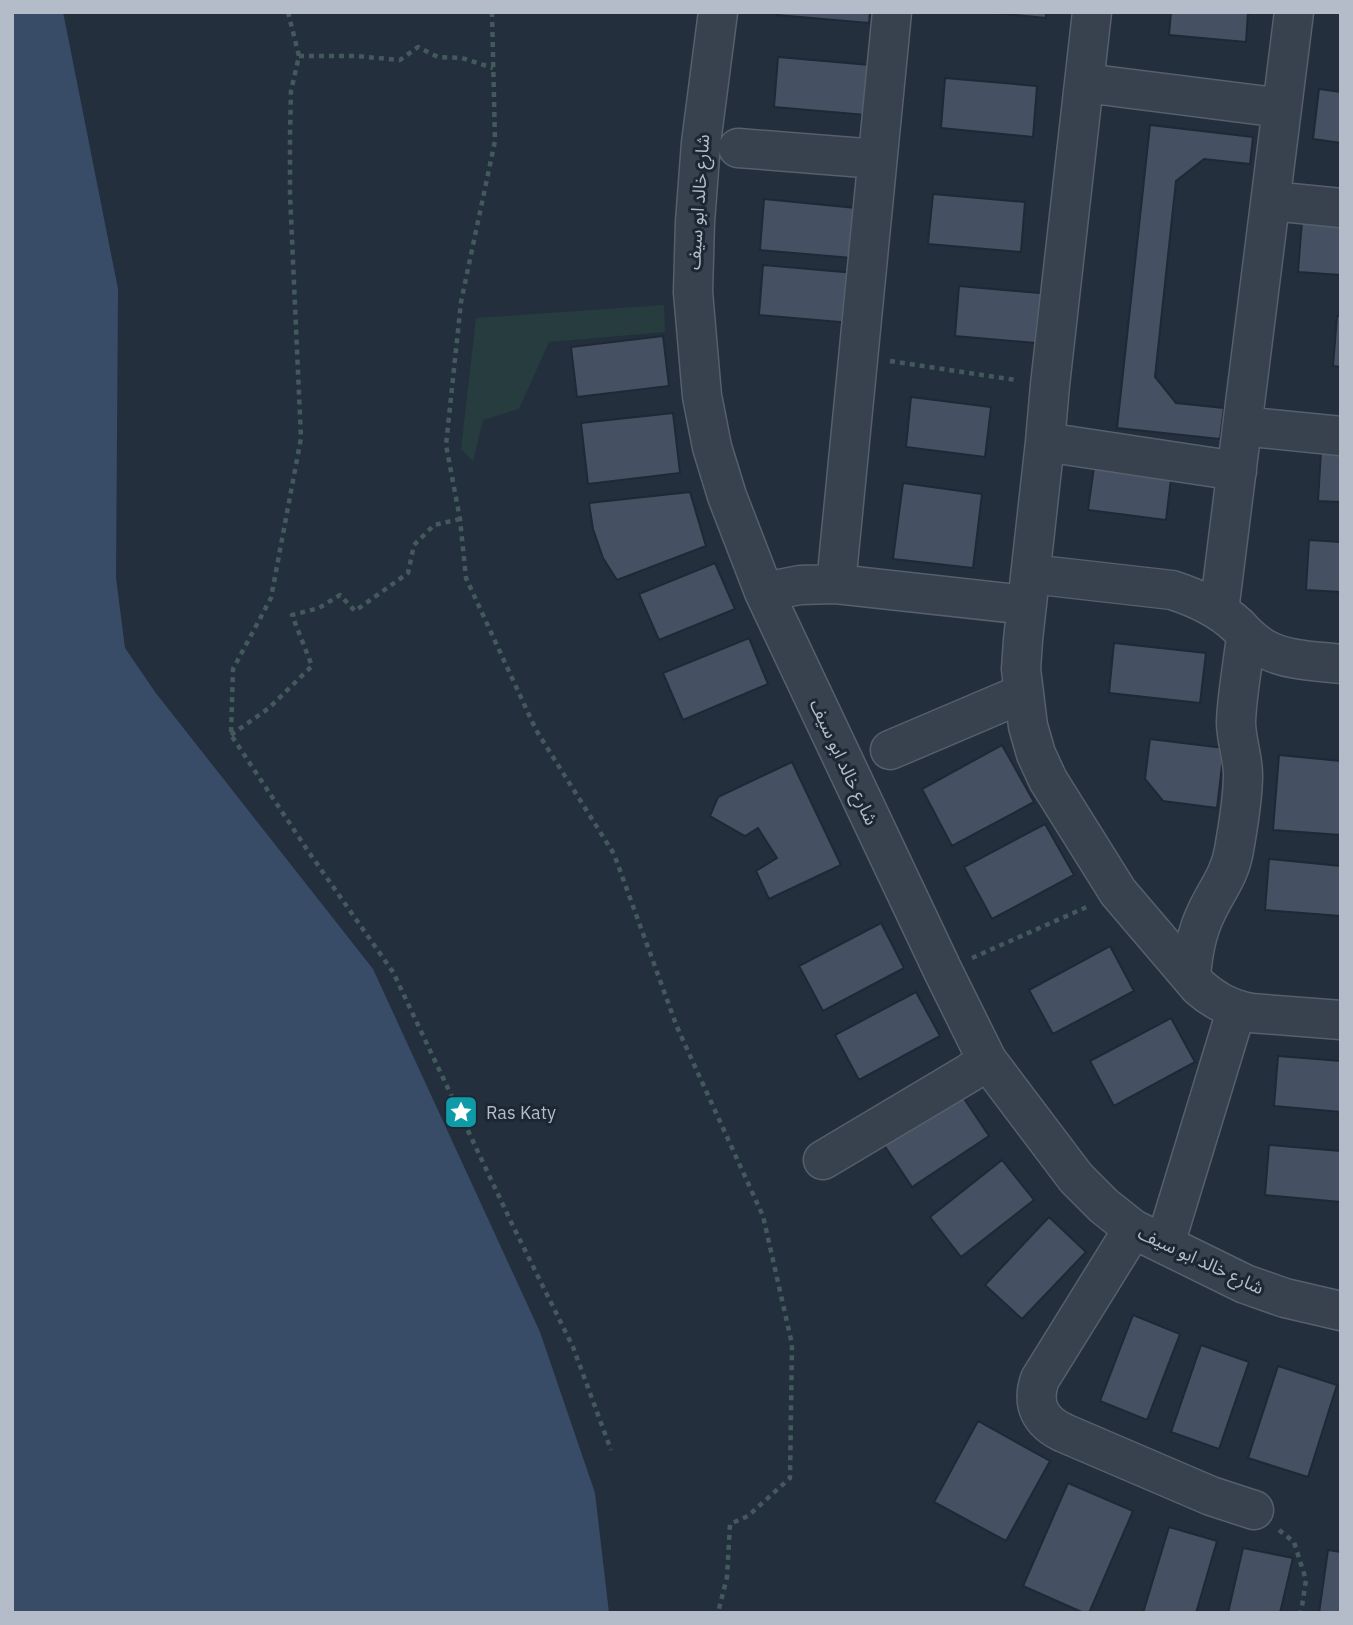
<svg xmlns="http://www.w3.org/2000/svg" width="1353" height="1625" viewBox="0 0 1353 1625" font-family="'IBM Plex Sans','Noto Sans Arabic',sans-serif">
	<rect width="100%" height="100%" fill="#242f3e"/>
	<path fill="#263c3f" d="M664,305L665,332L549,342L519,409L483,420L473,461L461,449L476,318Z"/>
	<path fill="#394c67" d="M12,12H63L118,289L116,578L125,648L155,692L373,969L540,1332L595,1493L609,1613H12Z"/>
	<path fill="#455162" stroke="#1f2835" stroke-width="2" d="M778,12H870L869,23L777,15Z
		M985,12H1046V18Z
		M1171,12H1248L1246,42L1169,35Z
		M778,57L870,65L866,115L774,107Z
		M945,78L1037,86L1033,137L941,128Z
		M1319,89L1341,92V143L1313,139Z
		M1150,125L1253,137L1250,164L1204,159L1176,181L1155,377L1176,403L1224,408L1220,439L1117,428Z
		M933,194L1025,202L1021,252L928,244Z
		M764,199L856,208L852,258L760,250Z
		M1302,221L1341,225V275L1298,272Z
		M763,265L855,273L851,323L759,315Z
		M959,286L1051,294L1047,344L955,336Z
		M1337,316H1341V367L1333,366Z
		M663,336L669,386L577,397L571,347Z
		M911,397L991,407L985,457L906,447Z
		M673,413L680,473L588,484L581,423Z
		M1321,451L1341,452V502L1318,501Z
		M1095,460L1172,470L1166,520L1088,510Z
		M903,483L982,494L973,568L893,559Z
		M690,492L706,546L617,580L603,558L593,529L589,503Z
		M1309,540L1341,542V592L1306,590Z
		M715,563L735,609L659,640L639,594Z
		M749,638L768,684L683,720L663,673Z
		M1114,643L1206,653L1200,703L1109,693Z
		M1150,739L1224,748L1217,808L1163,801L1145,779Z
		M1002,745L1034,802L952,846L922,789Z
		M1279,755L1341,761V835L1273,830Z
		M792,762L841,865L769,899L756,871L777,858L758,828L745,836L710,816L718,797Z
		M1045,824L1074,875L992,919L964,867Z
		M1269,859L1341,866V916L1265,910Z
		M881,923L904,968L823,1011L799,966Z
		M1110,946L1134,991L1053,1034L1029,990Z
		M916,992L940,1036L859,1080L835,1035Z
		M1171,1018L1195,1062L1114,1106L1090,1061Z
		M1278,1056L1341,1061V1112L1274,1106Z
		M961,1094L989,1136L912,1187L884,1145Z
		M1269,1145L1341,1151V1202L1265,1195Z
		M1002,1160L1034,1200L961,1257L930,1217Z
		M1049,1217L1086,1252L1022,1319L985,1285Z
		M1133,1315L1180,1334L1147,1420L1100,1401Z
		M1201,1345L1249,1362L1219,1449L1171,1432Z
		M1278,1366L1337,1385L1308,1477L1248,1458Z
		M978,1421L1050,1461L1006,1541L934,1502Z
		M1068,1483L1133,1511L1089,1613H1084L1023,1586Z
		M1169,1527L1217,1541L1196,1613H1143Z
		M1243,1548L1293,1558L1280,1613H1228Z
		M1328,1550L1341,1552V1613H1319Z"/>
	<g fill="none" stroke-linecap="round" stroke-linejoin="round">
		<g stroke="#565f6c" stroke-width="41">
			<path id="minor" d="M718,12L701,143L695,222L693,292L702,396L712,447L727,496L764,592L943,971L987,1060L1076,1178L1104,1206L1133,1229L1245,1284L1285,1298L1341,1311
				M1092,12L1050,385L1045,442L1023,640L1021,669L1028,726L1036,754L1048,780L1118,892L1199,987C1215,1001 1230,1009 1251,1013L1341,1020
				M1085,83L1282,108
				M738,148L877,159
				M1271,201L1341,208
				M1242,426L1341,436
				M1045,442L1237,471
				M1031,574L1172,590C1197,598 1219,608 1238,626C1247,636 1255,644 1267,650C1289,661 1317,661 1341,664
				M836,584L892,12
				M764,592L800,585L836,584L1027,605
				M1219,611L1294,12
				M890,750L1024,693
				M1191,976C1193,954 1196,934 1206,913C1216,891 1230,875 1234,850C1238,826 1243,800 1243,775C1243,757 1236,740 1236,722C1237,694 1243,664 1246,636
				M823,1160L969,1073L987,1060
				M1133,1229L1040,1379C1031,1404 1040,1422 1064,1433L1211,1496L1254,1510
				M1165,1244L1236,1011"/>
		</g>
		<path stroke="#44595c" stroke-width="4.5" stroke-dasharray="5 5" stroke-linecap="butt" d="M288,12L299,56L291,91L290,135V195L301,438L271,598L233,669L231,735L308,851L393,972L513,1226L573,1347L611,1450
			M492,12L495,141L461,302L446,445L460,519L466,578L536,730L614,854L677,1027L763,1216L792,1344L790,1478L748,1516L730,1524L727,1577L718,1613
			M299,56H355L400,60L418,47L438,57L462,58L493,68
			M890,361L1016,380
			M231,735L269,708L312,666L292,615L319,608L340,595L355,611L408,573L414,545L434,525L460,519
			M972,958L1089,906
			M1279,1530L1294,1542L1306,1580L1301,1613"/>
		<use href="#minor" stroke="#38414e" stroke-width="38"/>
	</g>
	<defs>
		<g id="sight-square" transform="scale(1.75)"><rect x="-9" y="-9" width="18" height="18" rx="4" fill="#0f9aa8" stroke="#1d2633"/><path d="M0-6L1.8-2.2L6-1.7L2.9 1.2L3.7 5.4L0 3.3L-3.7 5.4L-2.9 1.2L-6-1.7L-1.8-2.2Z" fill="#fff"/></g>
	</defs>
	<g fill-rule="evenodd">
		<use href="#sight-square" x="461" y="1112"/>
	</g>
	<g text-anchor="middle" dominant-baseline="central" stroke-width="6" stroke-linejoin="round" paint-order="stroke">
		<g font-size="18" fill="#b4bcc9" stroke="#1d2633">
			<text transform="translate(698 202) rotate(-86)">شارع خالد ابو سيف</text>
			<text transform="translate(844 762) rotate(65)">شارع خالد ابو سيف</text>
			<text transform="translate(1201 1260) rotate(25)">شارع خالد ابو سيف</text>
		</g>
		<g font-size="18" fill="#b4bcc9" stroke="#1d2633" text-anchor="start">
			<text x="486" y="1112">Ras Katy</text>
		</g>
	</g>
	<rect width="1353" height="1625" fill="none" stroke="#b4bcc9" stroke-width="28"/>
</svg>
